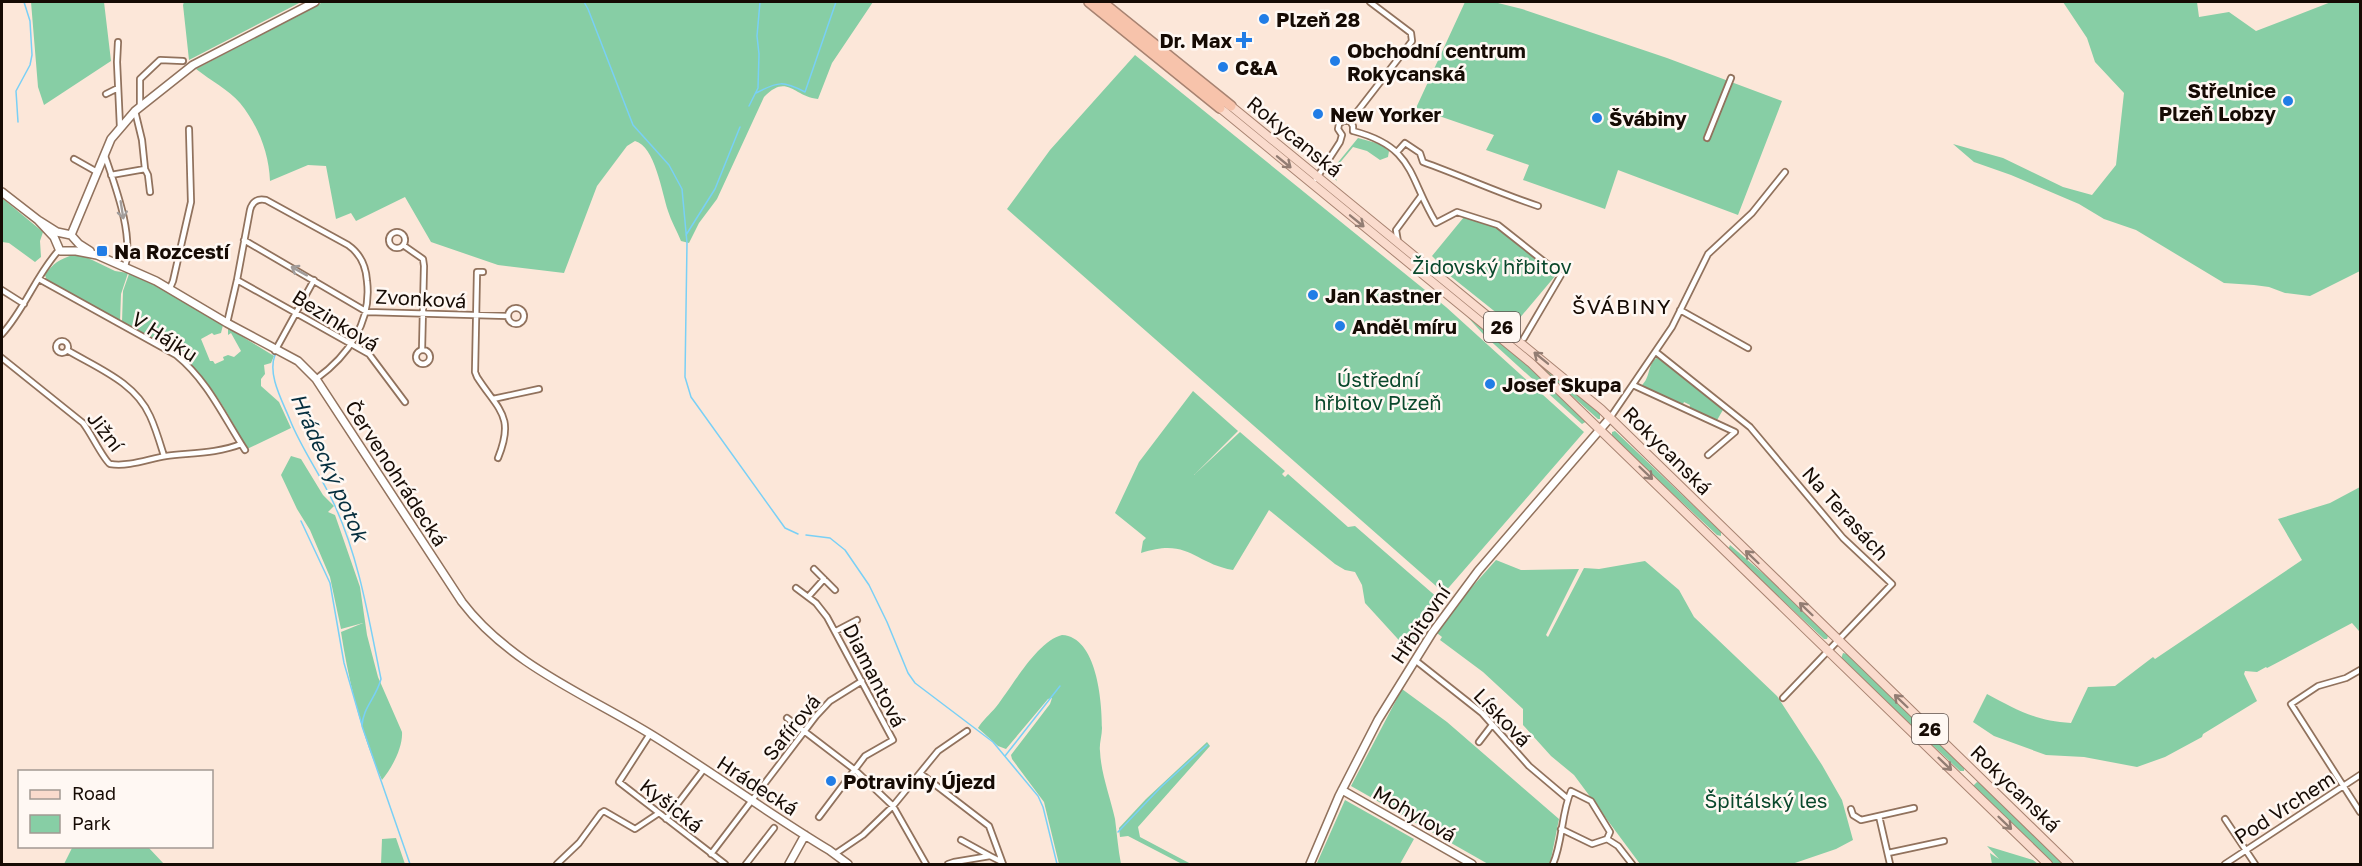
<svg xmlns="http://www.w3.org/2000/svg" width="2362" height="866" viewBox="0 0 2362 866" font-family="'Golos Text',sans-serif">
	<rect width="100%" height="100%" fill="#fce7d9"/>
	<path fill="#87cea5" d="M31,2H104L111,61L44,105L38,87Z
		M184,2H301L189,60L183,5Z
		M323,2H873L832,63L818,99C793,96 787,73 764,97L717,199L699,223L689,243L681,241C677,231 671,221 668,211C662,193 655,146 635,141L627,146L597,186L564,273L498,265L431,242L405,197L356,221L351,213L336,219L326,166L308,165L270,181C269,153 258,125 240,103C229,90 210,80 196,69Z
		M1465,2H1494L1522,9L1667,58L1782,101L1738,215L1618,170L1605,209L1523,180L1529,165L1486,150L1494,135L1416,108Z
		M2063,2H2197L2199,17L2229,12L2256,31L2331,2H2360V271L2310,296L2285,293L2269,287L2254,285L2224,283L2136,230L2104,219L2079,204L2011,175L1974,162L1953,144L2003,158L2063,187L2092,195L2116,165L2124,93L2095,62L2087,38Z
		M1135,55L1446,307L1584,432L1444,593L1007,209L1050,150Z
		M1358,138L1380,144L1389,151L1388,157L1380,160L1367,151L1353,147L1333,171L1337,181L1331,176V171Z
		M1322,186L1595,409L1600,414V419H1598L1508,339Z
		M2,198L43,232L40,241L41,257L35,262L9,243L2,242Z
		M1464,217L1500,229L1556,275L1513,326L1434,263L1436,260L1432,256Z
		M73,255L86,257L115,271L128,273L121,294L120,322L47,281L45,275C53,263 60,259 73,255Z
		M129,274L133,275L134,274L166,289L223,325L221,333L214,335L212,333L201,339L210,361H213L215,364L224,360L223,357L228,355L234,357L241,351L231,333L228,335V328L274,356L271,363L264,365L265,374L261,379V386L279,402L291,428L247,449C231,419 213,384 186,361C168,345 143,334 122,322L123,291Z
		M1464,313C1506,338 1551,387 1587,421L1582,424L1484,335Z
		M1660,356L1724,408L1716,422L1689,409L1690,405L1684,402L1682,406L1641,386C1652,377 1646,362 1660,356Z
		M1193,391L1238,431L1194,475L1240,432L1285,471L1282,474L1285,477L1288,474L1348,527L1355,526L1439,599L1407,649L1365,603L1362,585L1355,572L1345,570L1335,564L1269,510L1233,570C1194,563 1188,537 1141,553L1143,541L1146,538L1115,513L1139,462Z
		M1615,431L1721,532V536L1717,535L1612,437V432Z
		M291,456L301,459L323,495L334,506L328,512L335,515L360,587L367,635L378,677L402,732C403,747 392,768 382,780C362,738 348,678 341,632L363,623L341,629L330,577L310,530L297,509L281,475Z
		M2360,487V630L2359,631L2352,623L2267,668L2266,667L2257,672L2245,671L2244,674L2257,701L2203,734L2202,737L2165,757L2137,767L2084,757L2046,755L1994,736L1973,722L1987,694C2017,710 2036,721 2071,723L2088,687L2115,686L2153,657L2155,659L2302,560L2278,519L2330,503Z
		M1730,545L1773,582L1828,636L1827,639H1824L1728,550Z
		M1496,560L1521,570L1579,569L1546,635L1548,637L1584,568L1599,569L1645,561L1679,590L1694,617L1777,696L1822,765L1842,800L1853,840L1836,849L1792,864H1640L1574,775L1551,756L1523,725V709L1483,672L1440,640L1442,637L1437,633L1456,605Z
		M1062,635C1097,637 1102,701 1102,728C1102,736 1099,744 1100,751C1101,774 1110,796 1115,819C1117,834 1118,849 1121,864H1059L1044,802L1012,759L1011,755L1050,704L1052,698L1048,699L1006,749L998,746L978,728C982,721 990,714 996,707C1012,687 1037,641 1062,635Z
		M1843,653L1847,654L1964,767V771H1960L1841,659Z
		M1402,689L1447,722L1559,819L1550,864H1488L1351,786Z
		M1207,742L1210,746L1138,827L1140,837L1191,864H1182L1128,836L1120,837L1119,828L1146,799Z
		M1977,782L1981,783L2064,864H2053L1975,790L1973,786Z
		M1345,800L1414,839L1400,864H1319L1317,863Z
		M396,838L405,864H381L382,839Z
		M73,846L148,847L164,864H64Z
		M1987,846L2033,860L2038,864H1992L1990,853L1999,859Z"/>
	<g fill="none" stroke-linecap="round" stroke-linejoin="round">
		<path stroke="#79d0f6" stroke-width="1.5" d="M584,2L588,9L633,125L669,165L682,189L687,243L685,377L691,397L785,528L798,534
			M756,93C779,81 783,81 805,92L836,2
			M749,106L758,88L759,54L757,36L760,2
			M18,122L16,91L30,65L32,55L30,21L24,2
			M686,235L715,189L740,127
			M273,354L275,355C267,375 283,402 290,420C302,450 322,477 335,506C360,561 369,621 381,679C376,698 363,707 362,726L410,864
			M301,521L330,583L344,663L362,725
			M806,535L830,538L845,550L869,585L887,622L908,673L915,683L993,742L1038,796L1043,807L1057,864
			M1005,756L1060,686
			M1118,832L1161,787L1207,745"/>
		<g stroke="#91725d" stroke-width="8">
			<path id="street" d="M118,42L117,62L120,127
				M106,94L118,88
				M140,107V79L160,60L183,61
				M1350,121L1412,41L1411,33L1370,2
				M1353,131C1415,147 1408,177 1436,223L1457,212L1498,225L1561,275L1524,338
				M1707,138L1731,78
				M1397,152L1405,143L1420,153L1423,162C1462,176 1499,193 1538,206
				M105,156C115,186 134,234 125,267
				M74,159L97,172
				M145,169L148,175L150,192
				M111,175L145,169L142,140L135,111
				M1316,179L1340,142L1342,135L1338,129L1339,124L1343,121H1350L1353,126V131
				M389 240a8 8 0 1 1 16 0a8 8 0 1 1-16 0Z
				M244,240L367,312L508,316
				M1398,242L1396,230L1421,196
				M403,245L423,259L424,266L422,350
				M483,272H477L475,372L477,377C499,411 515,416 498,458
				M39,279L176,355C208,381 223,416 245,450
				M237,280L369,354L405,402
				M170,288L173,281L191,202L189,129
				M2,290L24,304
				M508 316a8 8 0 1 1 16 0a8 8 0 1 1-16 0Z
				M1680,310L1748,348
				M227,323L237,280L250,210C252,202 257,198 266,200L348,245C361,254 366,266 367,281C372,322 348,356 316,379
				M2,334C25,309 36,275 59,250
				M56 347a6 6 0 1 1 12 0a6 6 0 1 1-12 0Z
				M416 357a7 7 0 1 1 14 0a7 7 0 1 1-14 0Z
				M67,350C97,368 135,382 150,416C156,429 160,443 164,456
				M275,351L314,280
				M1656,352L1750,427L1843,538L1892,584L1783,698
				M2,358L83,423C91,433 103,459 110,464C129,467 148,459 166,456C191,453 219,453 241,444
				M1633,385L1735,432L1708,455
				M493,399L539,389
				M1610,418L1672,327L1708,254L1752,213L1785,172
				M814,569L835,590
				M796,588L816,603L827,617L893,740L865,756L819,817
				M808,597L824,579
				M836,631L857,620
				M1415,660L1482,713L1529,766L1568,799
				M2360,670L2346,678L2318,686L2291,704L2360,812
				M787,718L855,770L893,806L926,864
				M650,734L619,782L725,864
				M1479,742L1492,725
				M920,773L989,826L1003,864
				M1851,809L1853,815L1861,820L1914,808
				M1879,816L1890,864
				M666,819L704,769
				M2225,819L2255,864
				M1607,839L1618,846L1632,864
				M961,840L990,856
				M1888,853L1944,841
				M711,854L816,716L830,701L862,681
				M835,854L863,835L893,806L938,751L967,731
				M557,864L579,843L601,813L604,811L635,829L659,813
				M746,864L774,828
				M948,864L954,862L990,856L1002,862
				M1553,864C1563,841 1561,814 1571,791L1591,801L1610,832L1607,839L1592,844L1561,829
				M2225,864L2360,775"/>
		</g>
		<g stroke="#91725d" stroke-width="10">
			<path id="secondary" d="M2,192L38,220L57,232L71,235L79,244L90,251
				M38,220L54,237L60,251H76L97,255L156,281L227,323L298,361L316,379L462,602C510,665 587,695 652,735C712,772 769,814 829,850L848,864
				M71,235L111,139L135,111L193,65L315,2
				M1342,790L1472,864
				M789,864L805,835
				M1310,864L1339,796L1378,720L1432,633L1478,571L1610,418"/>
		</g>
		<g stroke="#a88371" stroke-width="10">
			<path id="primary" d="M1231,106L1601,409L2069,864
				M1220,108L1531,363L2048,864"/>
		</g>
		<g stroke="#a88371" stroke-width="12">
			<path id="highway" d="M1089,2L1220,108
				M1102,2L1231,106"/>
		</g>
		<use href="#street" stroke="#fff" stroke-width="4.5"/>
		<use href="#secondary" stroke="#fff" stroke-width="7"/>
		<use href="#primary" stroke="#fadbcd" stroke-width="8"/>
		<use href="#highway" stroke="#f7c3ab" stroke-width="9"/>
	</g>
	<defs><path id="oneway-shaft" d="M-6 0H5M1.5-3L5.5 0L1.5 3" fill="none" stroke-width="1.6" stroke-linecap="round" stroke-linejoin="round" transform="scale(1.5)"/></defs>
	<g stroke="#937d73">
		<use href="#oneway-shaft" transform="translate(1284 162) rotate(39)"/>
		<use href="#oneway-shaft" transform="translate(1357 221) rotate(39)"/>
		<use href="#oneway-shaft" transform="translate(1541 358) rotate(-141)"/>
		<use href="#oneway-shaft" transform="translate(1646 473) rotate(44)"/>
		<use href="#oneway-shaft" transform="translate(1752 557) rotate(-136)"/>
		<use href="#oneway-shaft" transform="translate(1806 609) rotate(-136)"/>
		<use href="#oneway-shaft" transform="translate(1901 701) rotate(-136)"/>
		<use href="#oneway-shaft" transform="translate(1945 764) rotate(44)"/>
		<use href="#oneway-shaft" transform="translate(2005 823) rotate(44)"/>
	</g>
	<g stroke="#a29d9b">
		<use href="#oneway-shaft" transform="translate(122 210) rotate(81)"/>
		<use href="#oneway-shaft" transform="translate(299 271) rotate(-151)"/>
	</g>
	<g fill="#217de6" stroke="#fff8f3" stroke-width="2">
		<circle cx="1264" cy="19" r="6"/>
		<path d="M1241 31h6v6h6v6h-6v6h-6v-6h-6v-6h6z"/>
		<circle cx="1335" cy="61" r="6"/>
		<circle cx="1223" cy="67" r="6"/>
		<circle cx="2288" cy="101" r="6"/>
		<circle cx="1318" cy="114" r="6"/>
		<circle cx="1597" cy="118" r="6"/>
		<rect x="96" y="245" width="12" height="12" rx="3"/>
		<circle cx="1313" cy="295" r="6"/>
		<circle cx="1340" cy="326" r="6"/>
		<circle cx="1490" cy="384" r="6"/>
		<circle cx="831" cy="781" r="6"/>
	</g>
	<g text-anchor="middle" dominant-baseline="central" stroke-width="5" stroke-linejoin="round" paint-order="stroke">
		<g fill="#fff8f3" stroke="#5c524c" stroke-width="1.5">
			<rect x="1484" y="312" width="36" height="30" rx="4.5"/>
			<rect x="1912" y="714" width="36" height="30" rx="4.5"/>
		</g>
		<g font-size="18" font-weight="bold" fill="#160b04">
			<text x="1502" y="327">26</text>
			<text x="1930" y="729">26</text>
		</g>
		<g font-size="20" font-weight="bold" fill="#160b04" stroke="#fff8f3" text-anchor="start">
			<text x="1276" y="19">Plzeň 28</text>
			<text x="1232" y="40" text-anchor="end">Dr. Max</text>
			<text x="1347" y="50">Obchodní centrum<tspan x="1347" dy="23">Rokycanská</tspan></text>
			<text x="1235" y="67">C&amp;A</text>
			<text x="2276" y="90" text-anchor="end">Střelnice<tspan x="2276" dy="23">Plzeň Lobzy</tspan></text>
			<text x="1330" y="114">New Yorker</text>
			<text x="1609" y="118">Švábiny</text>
			<text x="114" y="251">Na Rozcestí</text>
			<text x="1325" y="295">Jan Kastner</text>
			<text x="1352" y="326">Anděl míru</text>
			<text x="1502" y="384">Josef Skupa</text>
			<text x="843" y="781">Potraviny Újezd</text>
		</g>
		<g font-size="20" fill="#160b04" stroke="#fff8f3">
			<text transform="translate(1295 136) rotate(39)">Rokycanská</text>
			<text transform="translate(421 298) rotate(3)">Zvonková</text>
			<text transform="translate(336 320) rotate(32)">Bezinková</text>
			<text transform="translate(165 336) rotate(33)">V Hájku</text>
			<text transform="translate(106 431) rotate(52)">Jižní</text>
			<text transform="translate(1668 450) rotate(45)">Rokycanská</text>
			<text transform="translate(397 473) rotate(57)">Červenohrádecká</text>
			<text transform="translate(1846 513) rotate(48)">Na Terasách</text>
			<text transform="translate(1420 624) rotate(-56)">Hřbitovní</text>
			<text transform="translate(875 675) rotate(63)">Diamantová</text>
			<text transform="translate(1503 717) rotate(46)">Lísková</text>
			<text transform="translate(791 727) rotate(-51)">Safírová</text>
			<text transform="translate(758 785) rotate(33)">Hrádecká</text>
			<text transform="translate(2016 788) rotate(44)">Rokycanská</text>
			<text transform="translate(672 805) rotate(38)">Kyšická</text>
			<text transform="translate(2284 807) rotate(-33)">Pod Vrchem</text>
			<text transform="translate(1415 813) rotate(30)">Mohylová</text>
		</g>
		<g font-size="20" fill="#09482c" stroke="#fff8f3">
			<text x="1492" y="266">Židovský hřbitov</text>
			<text x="1378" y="379">Ústřední<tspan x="1378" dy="23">hřbitov Plzeň</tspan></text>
			<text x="1766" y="800">Špitálský les</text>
		</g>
		<g font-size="21" letter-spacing="1.5" fill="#160b04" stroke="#fff8f3">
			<text x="1622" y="306">ŠVÁBINY</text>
		</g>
		<g font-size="21" font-style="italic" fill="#052e3e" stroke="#fff8f3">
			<text transform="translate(330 467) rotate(66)">Hrádecký potok</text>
		</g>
	</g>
	<rect width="2362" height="866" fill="none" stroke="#160b04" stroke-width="6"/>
	<rect x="18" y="770" width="195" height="78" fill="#fff8f3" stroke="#a29993" stroke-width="1.5"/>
	<rect x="30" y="790" width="30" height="9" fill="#fadbcd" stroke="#a29993" stroke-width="1.5"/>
	<text x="72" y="800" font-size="18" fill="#160b04">Road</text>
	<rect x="30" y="815" width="30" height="18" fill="#87cea5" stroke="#a29993" stroke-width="1.5"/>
	<text x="72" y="830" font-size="18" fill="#160b04">Park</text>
</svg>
